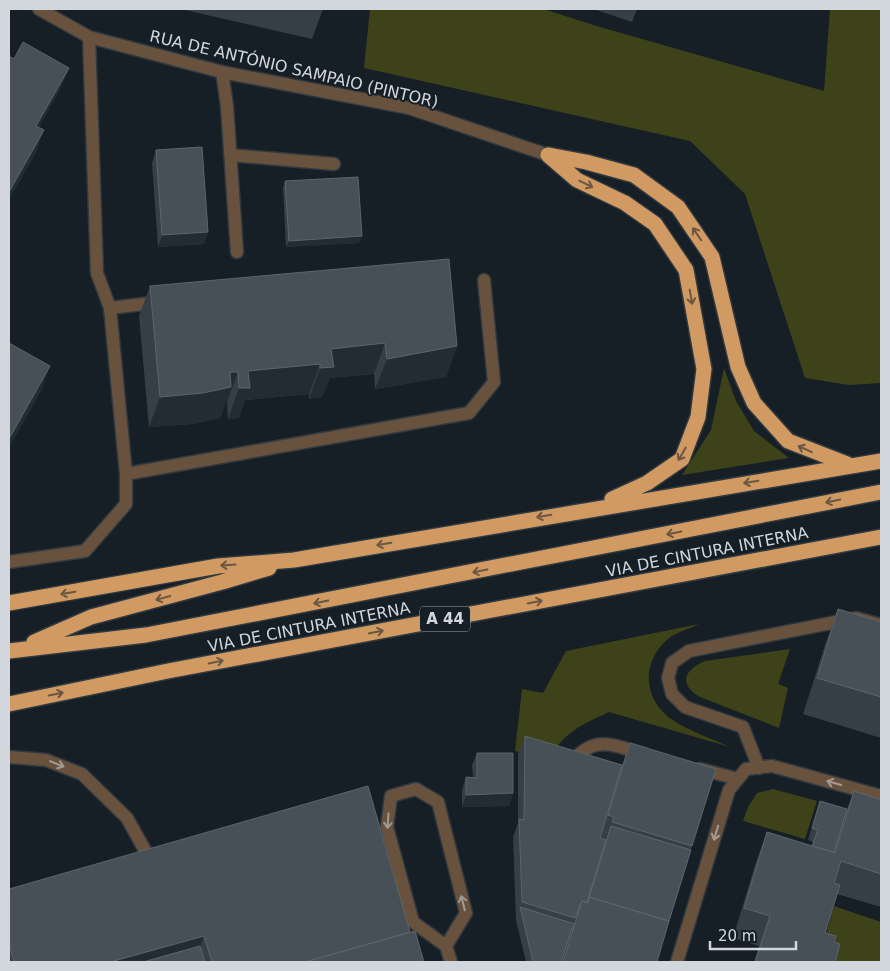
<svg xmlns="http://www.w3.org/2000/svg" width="890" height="971" viewBox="0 0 890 971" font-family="'DejaVu Sans',sans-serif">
	<rect width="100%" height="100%" fill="#161f26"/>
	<path fill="#3d4219" d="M370,9H543L600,27L824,91L830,9H881V383L849,385L805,378L745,194L690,141L364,68Z
		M724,368L736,401L754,431L789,458L682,475L711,430Z
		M699,624C690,629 676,632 668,639C640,663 643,701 674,721C692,732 712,739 730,747L609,712C583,724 562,733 549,760L515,751L522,689L543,693L566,651Z
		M790,649L778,684L788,688L779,728L700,697C678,684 684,670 705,661Z
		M773,789L817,801L805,839L743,821L748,807L757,793Z
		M834,906L881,922V962H818Z"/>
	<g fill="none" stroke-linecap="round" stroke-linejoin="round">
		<g stroke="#30393f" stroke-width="15">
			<path id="service" d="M222,72L227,106L237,252
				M230,155L334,164
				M110,308L160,302
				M9,757L46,760L82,774L127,818L152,863
				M569,765C595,733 610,745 644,754
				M759,768L743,727L685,707L672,694L668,678L672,663L689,651L856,618L881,625
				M700,769L738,779
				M446,946L466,913L438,802L416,789L391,796L387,827L413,922L446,946L451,962"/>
		</g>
		<g stroke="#30393f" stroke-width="15">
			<path id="minor" d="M126,474L469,413L494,382L484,280
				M9,562L85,551L126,504V474L110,308L97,273L89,37
				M677,962L729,790L746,769L772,766L881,796"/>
		</g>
		<g stroke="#30393f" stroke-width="15">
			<path id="tertiary" d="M39,9L89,37L222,72L409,108L548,155"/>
		</g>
		<g stroke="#30393f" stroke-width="18">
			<path id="motorway" d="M548,155L577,180L625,203L655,224L686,270L704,369L698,417L682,459L647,483L612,499
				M549,155L586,162L634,175L678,207L712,257L738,367L754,403L788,441L847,464
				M9,603L218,566L294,560L881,461
				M34,642L91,617L222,582L269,568
				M9,651L146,635L881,492
				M9,704L168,671L881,537"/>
		</g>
		<use href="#service" stroke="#69523d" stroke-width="12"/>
		<use href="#minor" stroke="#69523d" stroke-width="12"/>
		<use href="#tertiary" stroke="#69523d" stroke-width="12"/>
		<use href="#motorway" stroke="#d29a63" stroke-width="15"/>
	</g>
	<path fill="#363f46" d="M181,9H323L312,39Z
		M593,9H637L632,22Z
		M156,150L204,244L158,247L152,163Z
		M285,181L359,243L286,247L283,188Z
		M150,286L457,346L446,377L375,389L374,374L330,378L322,397L309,399V394L245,400L239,418L228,419L227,402H226L220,418L192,424L149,427L139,316Z
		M838,609L881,622V738L803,714L825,645Z
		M525,736L622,765L630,743L692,846L657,962H526L516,920L513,837L518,823V754Z
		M477,753L513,793L509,806L462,807V790L466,777L473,778L472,765Z
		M854,791L881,800V907L837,894L825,933L834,942L835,962H754L759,946L733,938L756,862L767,832L812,846L813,842L808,840L820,801L847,809Z
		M9,889L410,932L424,962H9Z"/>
	<path fill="#222c33" d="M69,68L60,90L27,149L36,126Z
		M44,130L36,153L9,200V192Z
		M208,232L204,244L158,247L162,235Z
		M362,236L359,243L286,247L289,241Z
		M385,343L374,374L330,378L322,397L309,399L320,368L331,349Z
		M457,346L446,377L375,389L387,359Z
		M320,364L309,394L245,400L239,418L228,419L239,388L248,371Z
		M50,366L42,389L9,448V439Z
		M230,372H238L227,402H226L220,418L192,424L149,427L160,397Z
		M513,793L509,806L462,807L466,795Z
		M204,936L196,958L182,962H114V961Z"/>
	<path fill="#465056" stroke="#5c656b" d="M23,42L69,68L36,126L44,130L9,192V56L14,59Z
		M202,147L208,232L162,235L156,150Z
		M358,177L362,236L289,241L285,181Z
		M449,259L457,346L387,359L385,343L331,349L334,367L320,368V364L248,371L250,388H239L238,372H230L231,387L203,393L160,397L150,286Z
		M9,343L50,366L9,439Z
		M838,609L881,622V697L817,678Z
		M525,736L622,765L600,838L606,840L587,902L582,901L575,918L522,902L519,819L524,820Z
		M630,743L716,769L692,846L612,822L614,817L608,815Z
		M477,753H513V793L466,795V777L477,778Z
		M368,786L410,932L305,962H212L204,936L114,961L115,962H14L9,943V889Z
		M854,791L881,800V874L841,861L834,883L840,885L825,933L836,936L834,942L840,944L835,962H755L770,916L744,908L767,832L835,853Z
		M820,801L847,809L834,852L812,846L818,830L812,828Z
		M611,826L691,850L669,921L589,897L588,901Z
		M589,897L669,921L657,962H563L582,901L588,903Z
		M520,907L575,924L573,929L572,928L561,962H533Z
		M415,931L424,962H305Z
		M200,946L205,962H143Z"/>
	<defs><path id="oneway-shaft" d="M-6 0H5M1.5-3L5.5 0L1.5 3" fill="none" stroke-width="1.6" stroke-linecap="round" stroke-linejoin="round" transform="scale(1.25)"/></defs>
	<g stroke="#6b5641">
		<use href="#oneway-shaft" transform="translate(586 184) rotate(26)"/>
		<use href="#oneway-shaft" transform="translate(697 234) rotate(-124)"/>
		<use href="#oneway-shaft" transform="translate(691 297) rotate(80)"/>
		<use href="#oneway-shaft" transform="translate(805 449) rotate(-156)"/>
		<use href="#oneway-shaft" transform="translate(682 454) rotate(120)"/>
		<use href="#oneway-shaft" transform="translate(751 482) rotate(171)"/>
		<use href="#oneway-shaft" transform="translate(833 501) rotate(169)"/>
		<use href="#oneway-shaft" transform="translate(544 516) rotate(170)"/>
		<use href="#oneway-shaft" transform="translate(674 533) rotate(169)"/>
		<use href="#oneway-shaft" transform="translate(384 544) rotate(170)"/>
		<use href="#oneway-shaft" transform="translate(228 565) rotate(176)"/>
		<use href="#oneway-shaft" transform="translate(480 571) rotate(169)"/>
		<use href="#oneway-shaft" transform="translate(68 593) rotate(170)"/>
		<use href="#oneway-shaft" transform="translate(163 598) rotate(165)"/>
		<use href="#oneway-shaft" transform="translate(321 602) rotate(169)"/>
		<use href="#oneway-shaft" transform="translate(535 602) rotate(-11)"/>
		<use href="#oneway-shaft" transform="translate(376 632) rotate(-11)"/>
		<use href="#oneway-shaft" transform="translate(216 662) rotate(-11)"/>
		<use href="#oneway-shaft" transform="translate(56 694) rotate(-12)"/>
	</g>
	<g stroke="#a29b94">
		<use href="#oneway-shaft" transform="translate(57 764) rotate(22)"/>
		<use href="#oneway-shaft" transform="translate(834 783) rotate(-164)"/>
		<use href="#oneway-shaft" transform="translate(388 821) rotate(94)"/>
		<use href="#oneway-shaft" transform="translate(716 833) rotate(107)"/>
		<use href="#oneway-shaft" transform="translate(463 903) rotate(-104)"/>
	</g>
	<g text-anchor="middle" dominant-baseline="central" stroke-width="4" stroke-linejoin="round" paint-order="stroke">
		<rect fill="#161f26" stroke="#99a0a5" stroke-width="1" x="420" y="606.5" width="50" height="25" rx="4"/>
		<g font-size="15" font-weight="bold" fill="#d1d7dc">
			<text x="445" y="619">A 44</text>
		</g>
		<g font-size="16" fill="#d1d7dc" stroke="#161f26">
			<text transform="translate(294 69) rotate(13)">RUA DE ANTÓNIO SAMPAIO (PINTOR)</text>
			<text transform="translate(707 552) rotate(-11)">VIA DE CINTURA INTERNA</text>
			<text transform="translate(309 627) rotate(-11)">VIA DE CINTURA INTERNA</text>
		</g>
	</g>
	<rect width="890" height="971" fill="none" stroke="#d1d7dc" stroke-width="20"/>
	<path d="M710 941v8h86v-8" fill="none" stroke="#d1d7dc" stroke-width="2.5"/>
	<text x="718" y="941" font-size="15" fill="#d1d7dc" stroke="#161f26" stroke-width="4" paint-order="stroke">20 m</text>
</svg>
